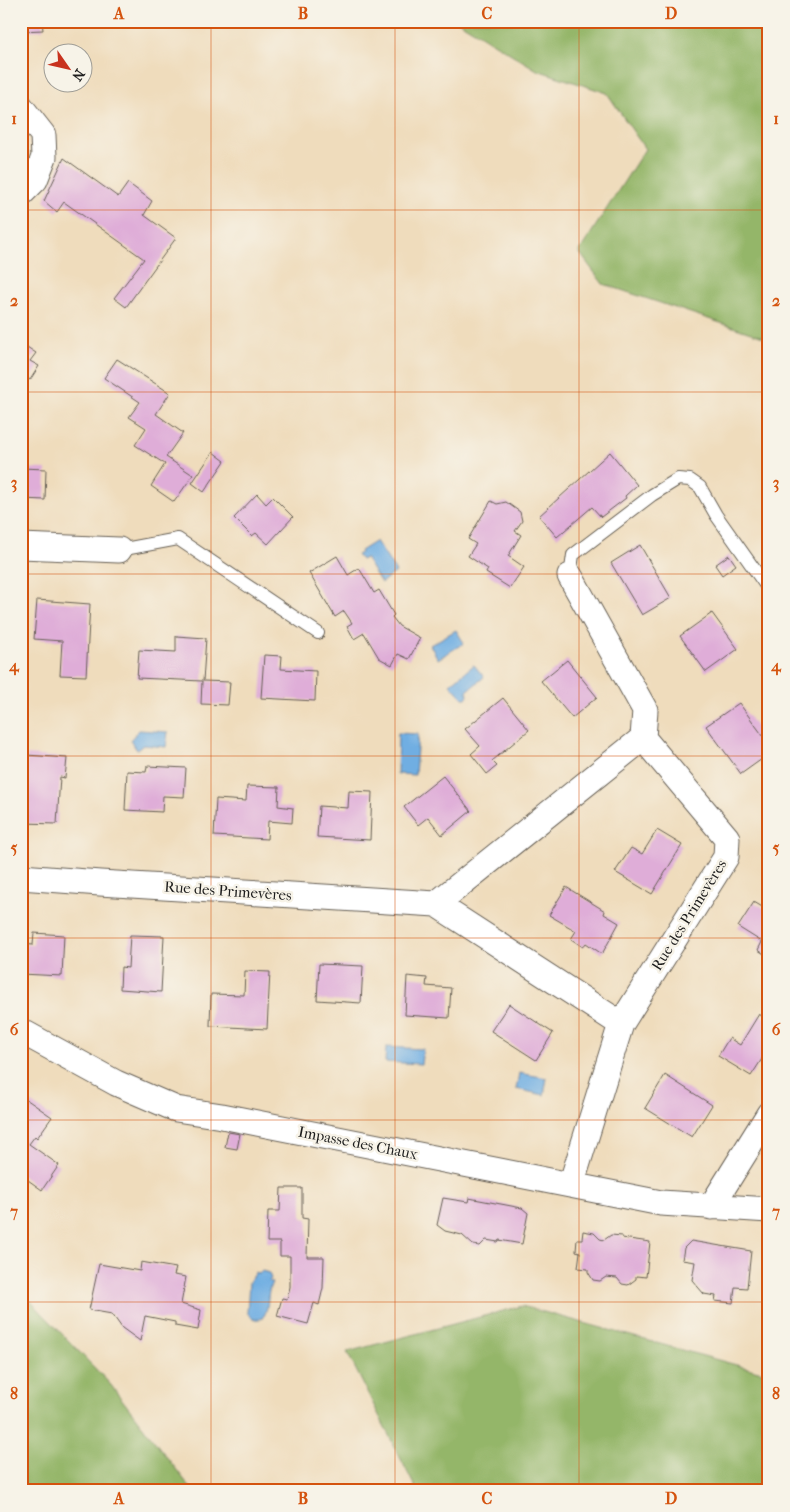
<svg xmlns="http://www.w3.org/2000/svg" width="790" height="1512" viewBox="0 0 790 1512" font-family="'IM FELL French Canon',serif">
	<rect width="100%" height="100%" fill="#f7f3e8"/>
	<filter id="ink" filterUnits="userSpaceOnUse"><feTurbulence type="fractalNoise" baseFrequency=".02" numOctaves="2"/><feDisplacementMap in="SourceGraphic" scale="10" xChannelSelector="R" yChannelSelector="G"/><feConvolveMatrix kernelMatrix="1 2 1 2 8 2 1 2 1" color-interpolation-filters="sRGB"/></filter>
	<filter id="wash" filterUnits="userSpaceOnUse"><feTurbulence type="fractalNoise" baseFrequency=".0096" numOctaves="4" result="noise"/><feDisplacementMap in="SourceGraphic" scale="20" xChannelSelector="R" yChannelSelector="G"/><feGaussianBlur stdDeviation="1.12" result="paint"/><feColorMatrix in="noise" values="0 0 0 0 0 0 0 0 0 0 0 0 0 0 0 0 0 1.4 0 .05"/><feComposite in="paint" operator="in"/></filter>
	<g filter="url(#wash)">
		<rect width="100%" height="100%" fill="#efdcbc"/>
		<path fill="#94b669" stroke="#586942" d="M458,21H769V339L603,284L579,252L645,149L607,93L537,70Z
			M21,1291L110,1384L193,1491H21Z
			M522,1306L769,1374V1491H417L347,1352Z"/>
		<path fill="#6faee2" stroke="#46657f" d="M376,541L396,572L381,583L365,558L361,560L357,555L361,553L360,551Z
			M456,630L464,643L438,659L430,645Z
			M474,665L484,677L467,691L468,695L466,698H463L450,684Z
			M139,730L168,732L166,747L143,745L137,750L130,740Z
			M398,733L418,734L415,775L397,774Z
			M386,1047L423,1049L421,1064L385,1062Z
			M519,1073L547,1078L544,1095L516,1089Z
			M262,1271L269,1273L271,1279L269,1281L272,1283C265,1292 272,1322 255,1319C251,1318 249,1315 247,1312L249,1282L255,1272L259,1274Z"/>
		<g id="blocks">
			<path fill="#dfadd8" d="M21,21H42L43,30L21,31Z
				M64,158L118,197L128,183L152,201L144,215L176,238L126,307L114,298L144,259L64,202L57,212L44,201Z
				M21,343L36,353L30,361L39,366L30,380L21,374Z
				M117,359L170,393L156,414L183,433L166,457L193,475L174,502L151,486L165,464L135,445L146,428L129,417L140,402L104,378Z
				M213,452L225,461L204,492L192,483Z
				M610,452L637,485L625,496L626,498L601,517L592,507L557,537L539,516Z
				M21,468L46,469L45,500L21,499Z
				M257,494L266,504L273,497L293,517L268,544L256,533L252,536L234,518Z
				M491,501L497,504L506,502L520,512L522,521L515,531L521,535L508,556L524,567L510,588L486,573L488,569L468,556L476,544L468,539Z
				M640,545L671,598L642,615L611,563Z
				M729,555L736,565L722,575L715,565Z
				M337,556L348,575L359,568L374,593L379,590L394,615L392,617L399,626L420,638L409,659L398,654L392,665L379,658L364,633L354,639L347,626L352,623L344,611L335,617L309,573Z
				M37,600L90,604L86,676L60,675L62,641L34,639Z
				M712,613L738,649L706,672L680,636Z
				M176,636L206,638L203,681L230,682L228,705L201,704L202,681L137,678L139,650L176,652Z
				M264,655L282,656L281,669L316,671L315,701L261,698Z
				M567,660L597,697L572,718L541,681Z
				M503,698L529,730L492,761L497,766L487,774L471,754L480,746L465,729Z
				M739,703L769,744V754L741,774L706,726Z
				M27,755L67,758L65,778L60,777L57,824L23,823Z
				M147,766L186,768L184,797L163,796L162,812L125,810L127,771L146,772Z
				M443,776L471,811L442,835L428,817L418,825L404,807Z
				M247,786L279,787L278,806L293,808L292,823L268,821L267,839L214,836L216,799L246,801Z
				M349,791L372,792L370,840L317,837L319,806L348,808Z
				M657,830L682,845L652,894L615,872L631,848L642,854Z
				M566,887L605,911L604,914L619,923L602,954L586,943L583,947L571,939L576,931L549,915Z
				M754,902L769,911V957L758,950L762,942L738,927Z
				M34,933L64,935L62,976L21,974V944L33,945Z
				M130,935L164,936L161,992L120,989L121,967L128,968Z
				M319,964L363,966L361,1003L317,1000Z
				M245,971L270,972L267,1029L210,1026L211,994L244,995Z
				M407,976L427,978L426,986L451,988L449,1018L405,1015Z
				M509,1004L553,1033L536,1060L491,1031Z
				M759,1014L769,1021V1048L751,1076L718,1056L729,1038L740,1045Z
				M665,1075L712,1105L692,1137L645,1108Z
				M23,1097L52,1117L37,1138L35,1136L29,1144L59,1165L42,1190L21,1175V1100Z
				M228,1132L240,1134L237,1149L225,1147Z
				M281,1188H302V1218L308,1219L307,1257H324L323,1288L319,1305L314,1303L308,1324L277,1316L282,1298L287,1299L290,1287V1256H280V1242H267L268,1211H280Z
				M443,1198L468,1202L469,1198L522,1208L528,1213L522,1244L499,1240L498,1242L486,1240L480,1246L473,1245L462,1235L445,1231L437,1225Z
				M583,1231L594,1233L600,1239L604,1240L611,1235L622,1236V1238L650,1242L646,1277L636,1276V1279L628,1285L622,1284L617,1278L606,1277L600,1281L593,1280L588,1272V1269L578,1268L580,1252L576,1251L577,1239H582Z
				M691,1241L751,1251L747,1288L735,1287L733,1303L715,1301L716,1296L704,1294L692,1280L695,1262L682,1260L684,1248Z
				M141,1262L176,1268L174,1275L186,1277L181,1304L201,1310L198,1330L175,1326V1322L145,1316L140,1341L122,1328L112,1314L89,1310L99,1264L140,1271Z"/>
		</g>
	</g>
	<g filter="url(#ink)">
		<use href="#blocks" fill-opacity="0" stroke="#665f54" stroke-width="1"/>
		<g fill="none" stroke-linecap="round" stroke-linejoin="round">
			<g stroke="#665f54" stroke-width="14">
				<path id="service" d="M119,550L178,539L318,633
					M570,576L573,555L652,495L678,479L690,480L700,487L716,515L769,590"/>
			</g>
			<g stroke="#665f54" stroke-width="27">
				<path id="minor" d="M21,107L43,135L44,157L35,180L21,194
					M21,546L119,550
					M570,576L645,710L643,738
					M21,877L100,883L436,904
					M21,1031L116,1083L176,1109L222,1116L661,1203L769,1210
					M571,1185L621,1024L726,857L727,838L643,738L436,904L621,1024
					M711,1207L769,1114"/>
			</g>
			<use href="#service" stroke="#fff" stroke-width="12"/>
			<use href="#minor" stroke="#fff" stroke-width="25"/>
		</g>
	</g>
	<path fill="none" stroke="#d4530e" stroke-width="1" stroke-opacity="0.55" d="M211,21V1491M395,21V1491M579,21V1491M21,210H769M21,392H769M21,574H769M21,756H769M21,938H769M21,1120H769M21,1302H769"/>
	<g text-anchor="middle" dominant-baseline="central" stroke-width="5" stroke-linejoin="round" paint-order="stroke">
		<g font-size="15" fill="#1c1c1c" stroke="#f7f3e8">
			<text transform="translate(228 891) rotate(4)">Rue des Primevères</text>
			<text transform="translate(689 915) rotate(-58)">Rue des Primevères</text>
			<text transform="translate(358 1143) rotate(11)">Impasse des Chaux</text>
		</g>
	</g>
	<rect width="790" height="1512" fill="none" stroke="#f7f3e8" stroke-width="55"/>
	<g transform="translate(68 68) rotate(124)"><circle r="24" fill="#f7f3e8" stroke="#9f9d96"/>
	<path d="M0-4L9 19L0 12L-9 19Z" fill="#c8321e"/>
	<text y="-8" font-size="14" font-weight="bold" text-anchor="middle" fill="#1c1c1c">N</text>
	</g>
	<rect x="28" y="28" width="734" height="1456" fill="none" stroke="#d4530e" stroke-width="2"/>
	<g font-size="16" text-anchor="middle" font-weight="bold" fill="#d4530e">
		<text x="119" y="19">A</text>
		<text x="303" y="19">B</text>
		<text x="487" y="19">C</text>
		<text x="671" y="19">D</text>
		<text x="14" y="124">1</text>
		<text x="776" y="124">1</text>
		<text x="14" y="306">2</text>
		<text x="776" y="306">2</text>
		<text x="14" y="488">3</text>
		<text x="776" y="488">3</text>
		<text x="14" y="671">4</text>
		<text x="776" y="671">4</text>
		<text x="14" y="853">5</text>
		<text x="776" y="853">5</text>
		<text x="14" y="1035">6</text>
		<text x="776" y="1035">6</text>
		<text x="14" y="1217">7</text>
		<text x="776" y="1217">7</text>
		<text x="14" y="1399">8</text>
		<text x="776" y="1399">8</text>
		<text x="119" y="1504">A</text>
		<text x="303" y="1504">B</text>
		<text x="487" y="1504">C</text>
		<text x="671" y="1504">D</text>
	</g>
</svg>
